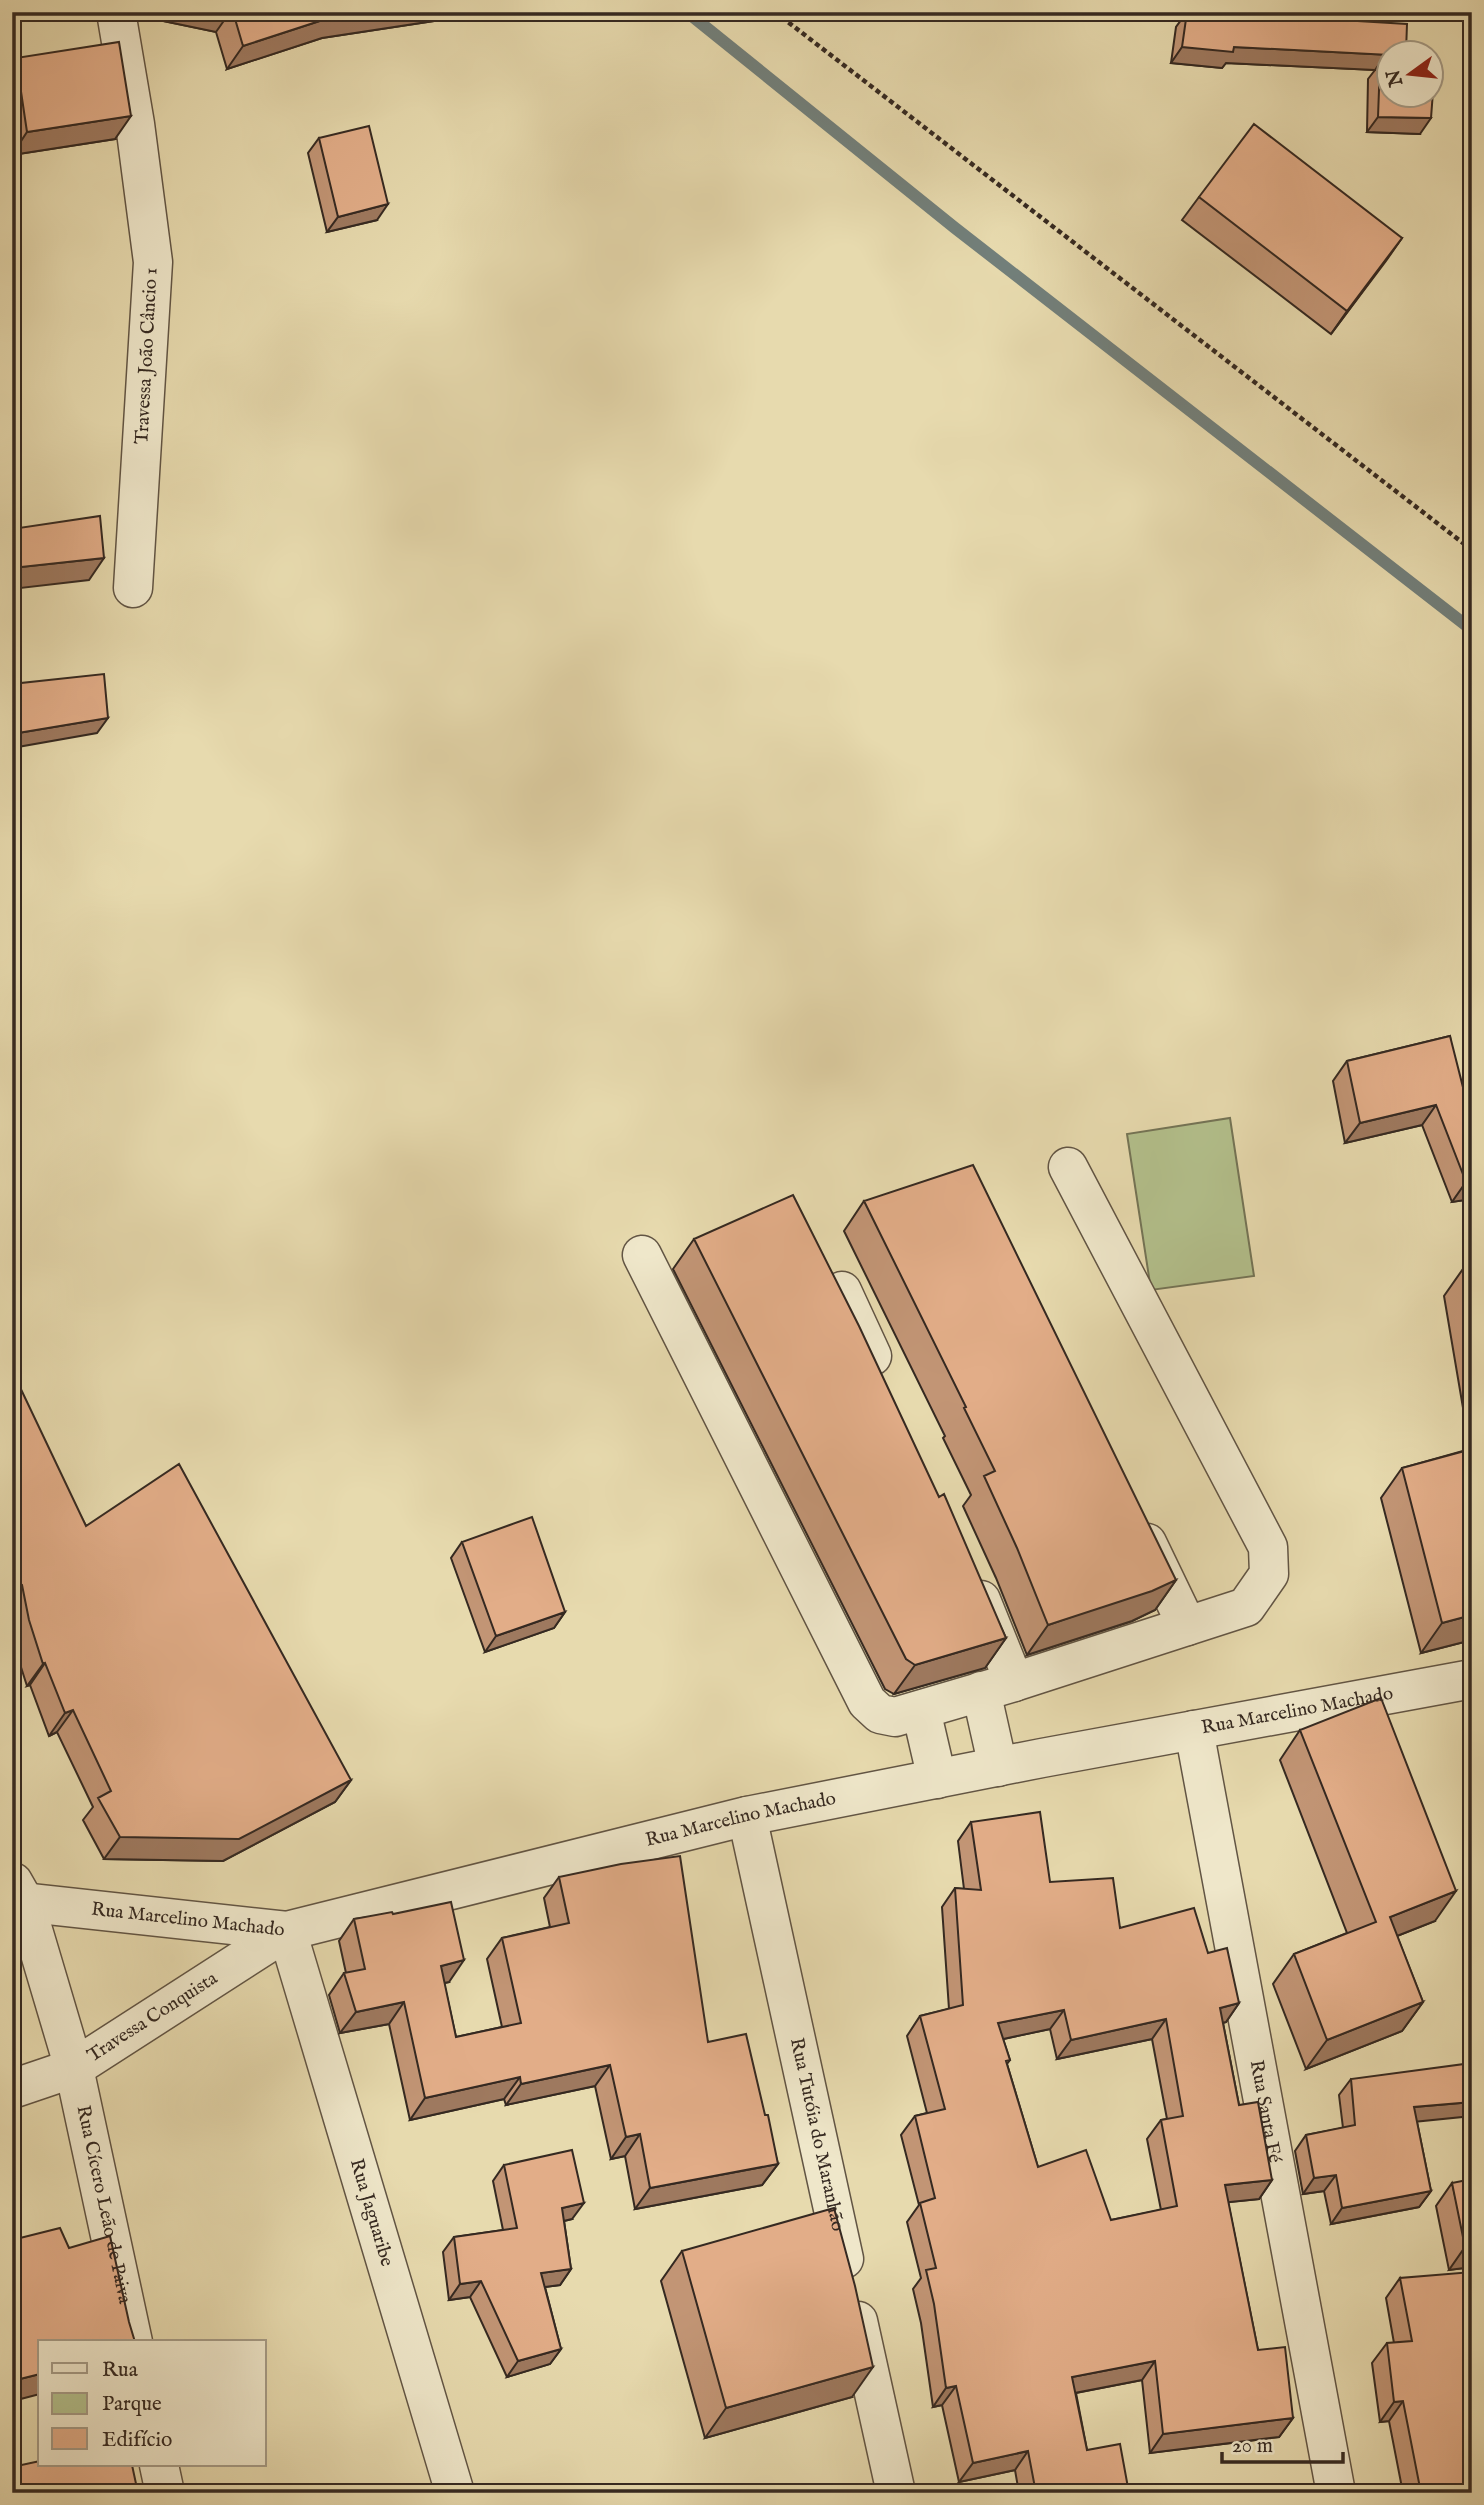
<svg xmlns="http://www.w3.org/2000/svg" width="1484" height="2505" viewBox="0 0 1484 2505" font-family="'IM FELL English',serif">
	<rect width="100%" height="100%" fill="#e7daae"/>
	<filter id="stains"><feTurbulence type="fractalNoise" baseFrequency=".00286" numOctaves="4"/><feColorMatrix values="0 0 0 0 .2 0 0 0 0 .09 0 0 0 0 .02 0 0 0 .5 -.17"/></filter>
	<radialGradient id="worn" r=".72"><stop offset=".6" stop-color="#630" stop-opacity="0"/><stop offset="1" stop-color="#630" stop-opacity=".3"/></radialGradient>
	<path fill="#b3c08c" stroke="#747456" stroke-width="2" d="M1230,1118L1254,1276L1151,1290L1127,1134Z"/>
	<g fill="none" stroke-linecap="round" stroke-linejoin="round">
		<path stroke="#727f7a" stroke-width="12" d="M687,12L955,228L1472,630"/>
		<g stroke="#625544" stroke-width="41">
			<g id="street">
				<path d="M116,12L135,124L153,262L133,588"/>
				<path d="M642,1255L867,1702L880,1714L895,1717L1014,1682L1246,1607L1269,1574L1268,1547L1068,1167"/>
				<path d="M842,1291L872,1356"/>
				<path d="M1147,1543L1187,1626"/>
				<path d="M981,1600L1014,1682"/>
				<path d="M981,1691L998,1767"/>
				<path d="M921,1710L937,1779"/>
				<path id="s1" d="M1194,1730L1336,2493"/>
				<path id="s2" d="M747,1816L844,2259"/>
				<path id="s3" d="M13,1882L25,1903L74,2068L133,2342"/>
				<path id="s4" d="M12,1901L287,1931L747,1816L1042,1758L1472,1679"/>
				<path id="s5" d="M287,1931L455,2493"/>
				<path id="s6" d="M12,2089L74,2068L287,1931"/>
				<path d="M858,2321L896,2493"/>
				<path d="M159,2465L165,2493"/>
			</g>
		</g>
		<path stroke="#352921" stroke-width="4.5" stroke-dasharray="5 3.5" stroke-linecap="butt" d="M775,12L1472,550"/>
		<use href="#street" stroke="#efe7ca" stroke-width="38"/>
	</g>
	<path fill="#c29575" stroke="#352921" stroke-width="2" fill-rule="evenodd" d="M138,12H463L460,17L322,38L227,69L216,32L139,16Z
		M1187,12H1209L1390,52L1420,134L1367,132L1368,79L1375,70L1226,63L1222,68L1171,63L1176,27Z
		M16,58L115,139L12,155V63Z
		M319,138L377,220L327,232L308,153Z
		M1199,197L1402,238L1331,334L1182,220Z
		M1450,1036L1472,1199L1452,1202L1422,1125L1345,1143L1333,1081L1347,1061Z
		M864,1201L1176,1580L1155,1610L1132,1621L1027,1655L996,1578L963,1506L971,1495L943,1438L945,1436L844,1231Z
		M694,1239L939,1497L1006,1638L985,1668L894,1694L885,1689L673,1269Z
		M1472,1264V1640L1421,1653L1381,1498L1402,1468L1470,1449L1444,1296L1465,1266Z
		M12,1387L86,1526L351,1780L335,1802L223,1861L104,1859L83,1820L93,1807L57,1732L49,1736L30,1685L27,1686L13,1642L12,1635Z
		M462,1542L565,1612L554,1628L485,1652L451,1558Z
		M1300,1730L1435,1921L1397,1936L1423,2002L1402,2031L1306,2069L1273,1984L1294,1954L1347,1933L1280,1760Z
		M971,1822L1050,1882L1120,1928L1208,1953L1239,2003L1226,2022L1223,2023L1239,2105L1272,2180L1259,2199L1228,2202L1258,2350L1293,2418L1279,2437L1150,2453L1142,2380L1076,2393L1087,2450L1129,2493H1019L1015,2470L959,2482L942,2405L933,2407L921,2323L913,2289L921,2278L907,2222L919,2205L901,2135L915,2116L927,2113L907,2036L920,2016L949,2009L942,1907L955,1888L964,1889L958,1841ZM1050,2029L1057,2059L1152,2039L1167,2119L1161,2120L1147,2139L1161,2210L1111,2220L1038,2167L1007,2064L1010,2060L1003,2039Z
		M559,1877L708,2042L765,2115L778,2164L762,2185L635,2209L625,2156L611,2159L595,2086L506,2105L504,2099L410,2120L389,2024L340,2033L329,1995L344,1973H346L339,1941L354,1919L393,1914L449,1982L444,1983L456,2037L502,2027L487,1959L502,1938L550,1927L544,1898Z
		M1351,2079L1417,2122L1431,2191L1419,2207L1331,2224L1324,2191L1303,2194L1295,2151L1306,2135L1343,2128L1339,2095Z
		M504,2165L572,2219L564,2221L571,2269L560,2285L545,2287L561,2349L550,2364L507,2377L470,2297L449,2300L443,2252L454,2237L503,2230L493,2181Z
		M1452,2183L1472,2267L1449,2270L1436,2206Z
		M682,2251L852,2397L705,2438L661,2281Z
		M1400,2278L1472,2493H1403L1389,2421L1380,2422L1372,2363L1387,2343H1394L1386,2298Z"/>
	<path fill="#9e795f" stroke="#352921" stroke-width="2" d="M141,12H230L216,32L139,16Z
		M357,12H463L460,17L322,38L227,69L243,46L338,15Z
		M1182,47H1234L1390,55V71L1380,63L1375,70L1226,63L1222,68L1171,63Z
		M131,116L115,139L12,155L27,132Z
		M1378,117L1431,118L1420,134L1367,132Z
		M388,204L377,220L327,232L338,217Z
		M1402,238L1386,261L1331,334L1347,311Z
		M104,558L89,580L12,589V568Z
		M108,718L97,733L12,748V734Z
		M1436,1105L1422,1125L1345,1143L1360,1123Z
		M1472,1181V1199L1452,1202L1466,1182Z
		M1176,1580L1155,1610L1132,1621L1027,1655L1048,1625Z
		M565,1612L554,1628L485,1652L496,1636Z
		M1472,1615V1640L1421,1653L1442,1623Z
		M1006,1638L985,1668L894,1694L915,1665Z
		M45,1663L30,1685L27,1686L43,1664Z
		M73,1710L57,1732L49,1736L65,1713Z
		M351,1780L335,1802L223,1861L104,1859L120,1837Z
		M1456,1891L1435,1921L1369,1947L1390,1917Z
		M464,1960L449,1982L425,1987L441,1966Z
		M404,2002L389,2024L340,2033L356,2012Z
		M1423,2002L1402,2031L1306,2069L1327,2040Z
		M1239,2003L1226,2022L1206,2027L1220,2008Z
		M1064,2010L1050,2029L985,2043L998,2023Z
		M1166,2019L1152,2039L1057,2059L1071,2040Z
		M610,2065L595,2086L506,2105L521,2084Z
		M520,2077L504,2099L410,2120L425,2098Z
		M1472,2102V2116L1403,2123L1414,2107Z
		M640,2134L625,2156L611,2159L626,2137Z
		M778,2164L762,2185L635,2209L650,2188Z
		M1336,2175L1324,2191L1303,2194L1314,2178Z
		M1272,2180L1259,2199L1211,2204L1225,2185Z
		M1431,2191L1419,2207L1331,2224L1342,2208Z
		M584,2203L572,2219L551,2224L562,2208Z
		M1472,2246V2267L1449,2270L1465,2247Z
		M571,2269L560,2285L530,2289L541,2273Z
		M481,2281L470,2297L449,2300L460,2284Z
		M561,2349L550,2364L507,2377L518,2361Z
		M1155,2361L1142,2380L1059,2396L1072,2377Z
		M873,2367L852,2397L705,2438L726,2408Z
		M40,2374V2394L13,2401L12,2402V2381Z
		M956,2386L942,2405L933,2407L946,2388Z
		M1403,2401L1389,2421L1380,2422L1394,2402Z
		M1293,2418L1279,2437L1150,2453L1163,2434Z
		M1028,2451L1015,2470L959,2482L973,2463Z"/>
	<path fill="#e2ad88" stroke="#352921" stroke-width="2" fill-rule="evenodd" d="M233,12H357L338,15L243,46Z
		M1187,12H1209L1407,24L1406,52H1390V55L1234,47L1233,52L1182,47Z
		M119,42L131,116L27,132L16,58Z
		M1380,63H1390V94H1432V65H1435L1431,118L1378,117Z
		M1254,124L1402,238L1347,311L1199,197Z
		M369,126L388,204L338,217L319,138Z
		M100,516L104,558L12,568V529Z
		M104,674L108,718L12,734V684Z
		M1450,1036L1468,1107L1472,1106V1181L1466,1182L1436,1105L1360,1123L1347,1061Z
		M973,1165L1176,1580L1152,1591L1048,1625L1017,1548L984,1476L995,1471L964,1408L966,1407L864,1201Z
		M793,1195L859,1326L939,1497L944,1494L1006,1638L915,1665L906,1659L694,1239Z
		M1472,1264V1307L1465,1266Z
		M18,1383L86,1526L179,1464L351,1780L239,1839L120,1837L98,1798L111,1791L73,1710L65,1713L45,1663L43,1664L29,1620L22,1585L12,1579V1387Z
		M1472,1449V1615L1442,1623L1402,1468Z
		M532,1517L565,1612L496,1636L462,1542Z
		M1381,1698L1456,1891L1390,1917L1423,2002L1327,2040L1294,1954L1376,1922L1300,1730Z
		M1040,1812L1050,1882L1113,1878L1120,1928L1194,1908L1208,1953L1227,1948L1239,2003L1220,2008L1239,2105L1258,2102L1272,2180L1225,2185L1258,2350L1285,2347L1293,2418L1163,2434L1155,2361L1072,2377L1087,2450L1120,2444L1129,2493H1036L1028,2451L973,2463L956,2386L946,2388L934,2304L926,2270L936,2268L920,2203L935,2198L915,2116L945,2109L920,2016L963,2005L955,1888L981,1890L971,1822ZM1064,2010L1071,2040L1166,2019L1183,2116L1161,2120L1177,2206L1111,2220L1086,2150L1038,2167L1006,2061L1010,2060L998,2023Z
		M680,1856L708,2042L746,2034L765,2115H768L778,2164L650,2188L640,2134L626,2137L610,2065L521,2084L520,2077L425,2098L404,2002L356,2012L344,1973L365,1969L354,1919L392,1912L393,1914L451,1902L464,1960L441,1966L456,2037L521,2023L502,1938L569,1923L559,1877L621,1864Z
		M1472,2063V2102L1414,2107L1431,2191L1342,2208L1336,2175L1314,2178L1306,2135L1355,2125L1351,2079Z
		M572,2150L584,2203L562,2208L571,2269L541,2273L561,2349L518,2361L481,2281L460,2284L454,2237L517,2228L504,2165Z
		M1472,2179V2246L1465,2247L1452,2183Z
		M834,2208L855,2286L873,2367L726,2408L682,2251Z
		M60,2228L69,2248L110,2236L129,2322L135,2342H40V2374L12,2381V2240Z
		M1472,2272V2493H1421L1403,2401L1394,2402L1387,2343L1412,2341L1400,2278Z
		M40,2461V2465H132L138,2493H12V2467Z"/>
	<g text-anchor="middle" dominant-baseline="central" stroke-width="6" stroke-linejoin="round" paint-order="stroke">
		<g font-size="19" fill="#352921" stroke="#efe7ca">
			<text transform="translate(147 356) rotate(-87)">Travessa João Câncio 1</text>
			<text stroke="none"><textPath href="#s4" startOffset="1311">Rua Marcelino Machado</textPath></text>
			<text stroke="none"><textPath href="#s4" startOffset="744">Rua Marcelino Machado</textPath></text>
			<text stroke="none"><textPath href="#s4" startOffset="177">Rua Marcelino Machado</textPath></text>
			<text stroke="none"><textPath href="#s6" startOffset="159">Travessa Conquista</textPath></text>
			<text stroke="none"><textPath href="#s1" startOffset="388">Rua Santa Fé</textPath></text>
			<text stroke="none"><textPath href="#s2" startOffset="326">Rua Tutóia do Maranhão</textPath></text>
			<text stroke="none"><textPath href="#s3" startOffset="336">Rua Cícero Leão de Paiva</textPath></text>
			<text stroke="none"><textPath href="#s5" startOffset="294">Rua Jaguaribe</textPath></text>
		</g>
	</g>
	<rect width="1484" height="2505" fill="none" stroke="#e7daae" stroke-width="42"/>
	<rect x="14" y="14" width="1456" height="2477" fill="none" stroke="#352921" stroke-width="3.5"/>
	<rect x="21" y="21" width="1442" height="2463" fill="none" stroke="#352921" stroke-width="2"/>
	<rect x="38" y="2340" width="228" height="126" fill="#efe7ca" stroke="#a59b86" stroke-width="2"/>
	<rect x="52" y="2363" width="35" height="10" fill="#efe7ca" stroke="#a59b86" stroke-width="2"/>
	<text x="102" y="2376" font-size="21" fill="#352921">Rua</text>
	<rect x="52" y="2393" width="35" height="21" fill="#b3c08c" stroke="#a59b86" stroke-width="2"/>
	<text x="102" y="2410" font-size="21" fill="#352921">Parque</text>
	<rect x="52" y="2428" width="35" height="21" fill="#e2ad88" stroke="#a59b86" stroke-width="2"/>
	<text x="102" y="2446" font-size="21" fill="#352921">Edifício</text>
	<g transform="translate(1410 74) rotate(255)"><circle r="33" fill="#efe7ca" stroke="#a59b86" stroke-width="2"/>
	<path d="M0-5L12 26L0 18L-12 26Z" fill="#8f2418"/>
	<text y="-10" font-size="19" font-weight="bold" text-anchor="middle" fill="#352921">N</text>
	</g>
	<path d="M1222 2452v10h121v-10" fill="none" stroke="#352921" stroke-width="3.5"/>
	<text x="1232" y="2452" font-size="21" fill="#352921" stroke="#efe7ca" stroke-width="5" paint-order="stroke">20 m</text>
	<rect width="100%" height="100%" filter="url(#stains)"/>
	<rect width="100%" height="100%" fill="url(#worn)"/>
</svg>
